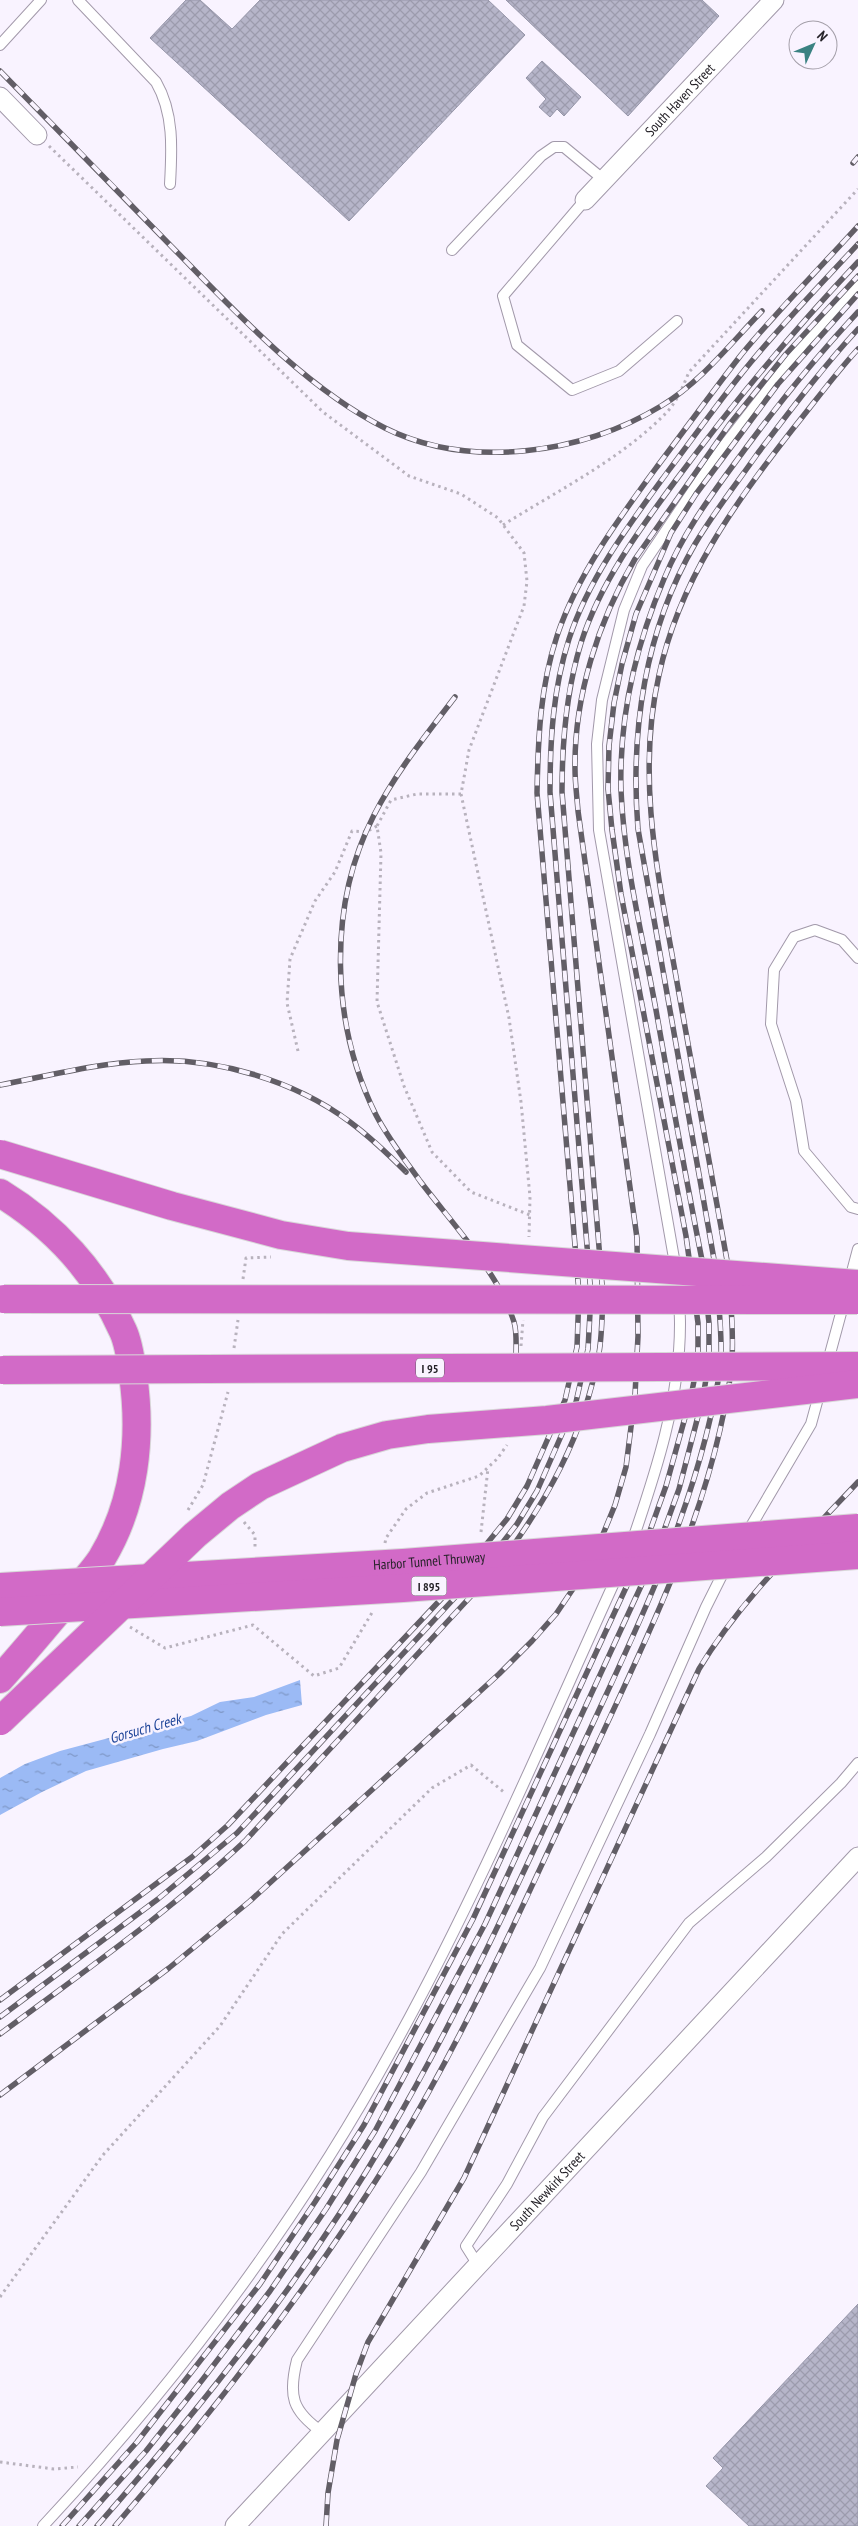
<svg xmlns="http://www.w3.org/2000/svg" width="858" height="2526" viewBox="0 0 858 2526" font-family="'PT Sans Narrow',sans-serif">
	<defs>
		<pattern id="water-ripples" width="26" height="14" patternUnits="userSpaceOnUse" patternTransform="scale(1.25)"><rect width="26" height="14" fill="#9bbaf5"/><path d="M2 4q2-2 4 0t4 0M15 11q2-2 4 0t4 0" fill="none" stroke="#7e97c6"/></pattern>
		<pattern id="building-cross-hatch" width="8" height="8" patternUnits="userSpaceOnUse" patternTransform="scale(1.25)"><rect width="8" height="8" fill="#b6b5c9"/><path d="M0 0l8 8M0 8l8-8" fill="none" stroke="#9c9bad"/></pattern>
	</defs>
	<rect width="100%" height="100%" fill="#f9f3ff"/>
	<path fill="url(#water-ripples)" d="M300,1680L302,1705L266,1715L197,1741L163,1749L86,1771L42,1792L0,1815V1778L25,1764L60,1751L191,1716L220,1702L254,1697Z"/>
	<path fill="url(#building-cross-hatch)" stroke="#9696a9" d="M186,0H200L232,29L260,0H488L525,35L349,221L150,38Z
		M506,0H702L719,16L628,116Z
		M542,61L581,97L564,116L557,109L550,117L539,107L546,99L526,78Z
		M858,2304V2526H749L706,2486L723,2468L713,2458Z"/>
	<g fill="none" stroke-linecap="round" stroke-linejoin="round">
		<g stroke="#a299aa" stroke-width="12">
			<path id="lane" d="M78,0L156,82C174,113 172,149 170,184
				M0,45L41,0
				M585,200L503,296L517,345L572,390L619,371L677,321
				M452,250L541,156L554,147H564L604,180
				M858,958L842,940L815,930L794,937L774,970L771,1024L796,1101L804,1151L851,1207L858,1209
				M849,1283L858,1249
				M827,1365L844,1302
				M747,1533L811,1424L820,1391
				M632,1542C656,1472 680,1399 680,1324C680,1304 677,1284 675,1264L599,830L597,744L602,700L624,610L642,566L719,452L804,343L858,286
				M478,2265L466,2246L507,2184L543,2117L689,1923L766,1857L841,1783L858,1763
				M322,2432C292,2411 288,2396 297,2360L421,2172L540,1968L650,1734L706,1607L726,1567
				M43,2526C178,2381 299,2220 394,2046C478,1894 546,1732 618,1574"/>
		</g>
		<g stroke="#a299aa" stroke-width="21">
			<g id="street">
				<path d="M0,97L37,135"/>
				<path id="s1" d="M585,200L774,0"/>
				<path id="s2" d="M235,2526L858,1857"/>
			</g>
		</g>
		<g stroke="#d8d7d8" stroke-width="30">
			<path id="highway" d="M0,1193C54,1226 97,1273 123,1331C129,1344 131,1361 133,1375C142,1438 135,1503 102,1558C95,1569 85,1580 76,1590C51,1620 26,1650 0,1679"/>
		</g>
		<path stroke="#b8b2bd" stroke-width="3" stroke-dasharray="2.5 4" stroke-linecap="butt" d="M49,146L323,412L409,476L461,494L498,518L524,553L527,581L524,606L469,750L461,794L509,1018L521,1102L530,1197L529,1237
			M503,525C557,491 623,458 667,412C678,400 683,386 689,372L858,189
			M461,794H417L391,800L377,826L381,853L377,1002L404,1086L432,1152L471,1192L530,1215
			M298,1051L287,1003L290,959L315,901L335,872L352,831L366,832L377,826
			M243,1279L246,1258L271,1257
			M521,1346L523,1320
			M234,1348L238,1320
			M188,1510L203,1485L228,1392
			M244,1522L255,1535V1549
			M481,1532L488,1468
			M385,1543L386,1538L406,1509L427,1493L479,1476L497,1459L507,1445
			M130,1627L165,1648L253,1625L314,1676L339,1668L373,1611
			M0,2297L103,2155L220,2026L282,1934L432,1788L471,1765L505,1793
			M0,2462L54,2469L78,2467"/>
		<use href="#lane" stroke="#fff" stroke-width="10"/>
		<use href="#street" stroke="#fff" stroke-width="19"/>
		<use href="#highway" stroke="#d26ac7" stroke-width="28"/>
		<g stroke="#625e66" stroke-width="5.5">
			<path id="rail" d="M0,71C57,129 114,187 171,246C233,309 305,388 385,428C469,470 583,454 661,406C701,382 730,344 762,311
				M853,163L858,157
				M455,697C426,735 396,772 374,815C327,906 331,1025 376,1115C388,1138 405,1160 420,1181C451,1222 499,1273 514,1322C517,1332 516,1346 516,1356
				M0,1085C48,1076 97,1063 146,1061C215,1057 294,1080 350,1122C370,1137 388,1154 406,1172
				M0,2000L192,1857L228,1825L443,1597L507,1519L527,1486L565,1400L577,1347L579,1293L537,793C538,739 540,687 557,636C578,573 620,517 659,464C686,428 713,391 741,355C778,310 819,269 858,226
				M0,2017L158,1899L237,1833L486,1564L517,1524L537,1491L576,1402L588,1349L591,1295L550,792C550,740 553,689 569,639C589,577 631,522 669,470C696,434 722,397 751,362C785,321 822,283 858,244
				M0,2034C83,1972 169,1912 245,1841L496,1569C546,1503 584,1436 599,1353C602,1335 602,1315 603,1296L562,792C562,741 566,692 581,643C600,583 639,530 676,480C733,403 793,331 858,262
				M0,2095L169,1968L250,1901L499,1674L532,1641L556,1614L579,1580L599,1544L615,1505L626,1467L635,1395L638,1336L637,1238L578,811C577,797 575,783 575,769C574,697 598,621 635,559L729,425L786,354L858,276
				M62,2526L137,2442L260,2284L315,2202L364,2125L473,1919L642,1553L666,1486L691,1396L698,1361V1323L686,1236L621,894L612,830L608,789L609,746L614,703L622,664L636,614L671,533L696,494L778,384L858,294
				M79,2526L146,2451L203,2379L270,2291L326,2209L375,2131L485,1924L654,1558L679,1489L703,1397L709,1361V1323L703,1265C686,1180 671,1095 656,1010C643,938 624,864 621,790C619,718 636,645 664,579C682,535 709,498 737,460C775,408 814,359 858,312
				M97,2526C204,2404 307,2275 388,2135C461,2010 520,1880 581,1749C628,1647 678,1546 706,1436C712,1411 719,1385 721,1359C722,1327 718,1296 715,1265L638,829C630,731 645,630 695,544C714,512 737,483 758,453C790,411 822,368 858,329
				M115,2526C218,2407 314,2281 397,2147C472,2022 531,1888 592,1756C641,1650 694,1544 720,1430C725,1406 731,1383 732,1359C734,1328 730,1297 728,1266C711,1173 695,1081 678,988C660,884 635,781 659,675C679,581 734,504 792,430C814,403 835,374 858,349
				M326,2526L328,2493L337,2440L356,2374L368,2342L464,2178L699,1669C741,1599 802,1542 858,1482"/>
		</g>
		<use href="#rail" stroke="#f9f3ff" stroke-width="4" stroke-dasharray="11" stroke-linecap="butt"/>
		<g stroke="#d8d7d8" stroke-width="30" stroke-linecap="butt">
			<g id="highway-bridge">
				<path d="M0,1154L172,1206L281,1235L348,1246L858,1284"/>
				<path d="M4,1299L857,1300"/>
				<path d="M3,1370L858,1366"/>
				<path id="s3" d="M0,1587L403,1563L858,1528"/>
				<path d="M0,1612L403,1588L858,1555"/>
				<path d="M0,1721L195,1535L230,1506L260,1486L342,1448L387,1435L428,1429L547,1420L858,1384"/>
			</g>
		</g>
		<use href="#highway-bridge" stroke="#d26ac7" stroke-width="28"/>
	</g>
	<g text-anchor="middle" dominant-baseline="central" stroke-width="5" stroke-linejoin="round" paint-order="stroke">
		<g fill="#f9f3ff" stroke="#656168" stroke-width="1">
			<rect x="416" y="1358.5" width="28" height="19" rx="4"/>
			<rect x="411.5" y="1576.5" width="35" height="19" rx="4"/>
		</g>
		<g font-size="12" font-weight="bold" fill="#252228">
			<text x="430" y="1368">I 95</text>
			<text x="429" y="1586">I 895</text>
		</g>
		<g font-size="14" fill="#252228" stroke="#f9f3ff">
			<text stroke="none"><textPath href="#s1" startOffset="138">South Haven Street</textPath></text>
			<text stroke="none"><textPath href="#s3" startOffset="430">Harbor Tunnel Thruway</textPath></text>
			<text stroke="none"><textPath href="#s2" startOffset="458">South Newkirk Street</textPath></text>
		</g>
		<g font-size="15" font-style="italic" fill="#1f4599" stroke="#f9f3ff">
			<text transform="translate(145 1728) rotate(-16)">Gorsuch Creek</text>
		</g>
	</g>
	<g transform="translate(813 45) rotate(46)"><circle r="24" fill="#f9f3ff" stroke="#a49fa9"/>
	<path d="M0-4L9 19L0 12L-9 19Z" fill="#3a8282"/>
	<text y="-8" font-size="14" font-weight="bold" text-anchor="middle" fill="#252228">N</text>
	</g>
</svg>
